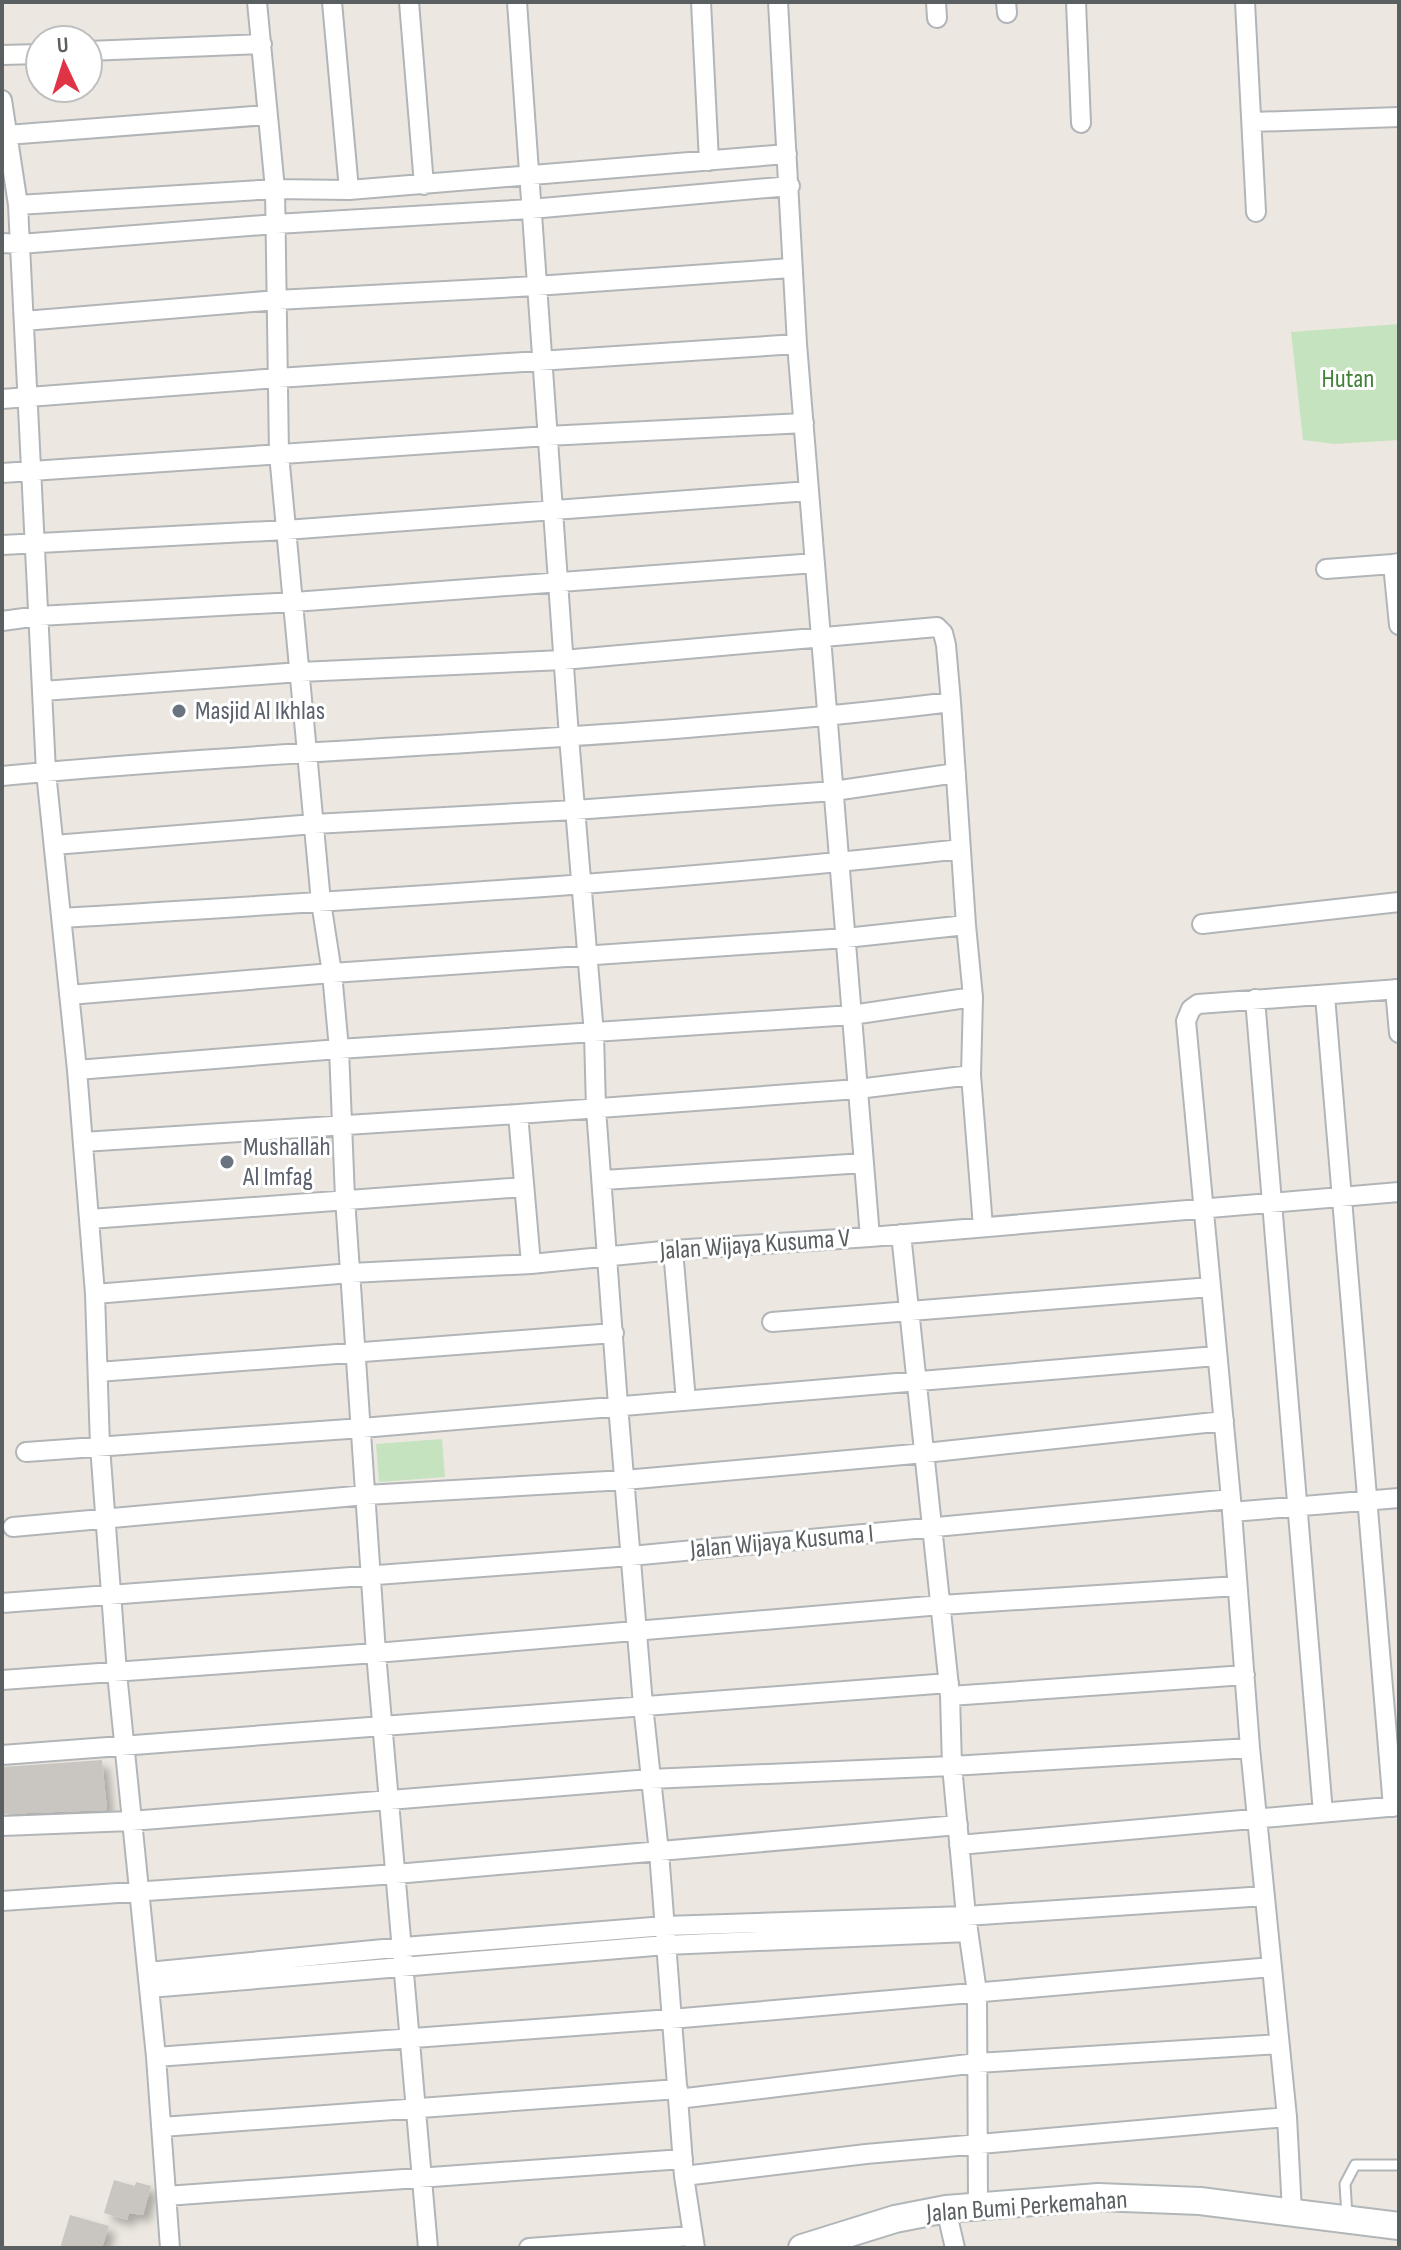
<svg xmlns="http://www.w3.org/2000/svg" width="1401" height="2250" viewBox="0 0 1401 2250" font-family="'Sofia Sans Condensed',sans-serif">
	<defs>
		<filter id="shadow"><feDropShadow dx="7" dy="7" stdDeviation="4" flood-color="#0004"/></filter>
	</defs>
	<rect width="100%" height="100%" fill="#ece8e1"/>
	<path fill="#c5e3be" d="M1399,324V440L1335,444L1303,440L1291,332Z
		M442,1439L445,1477L379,1482L376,1444Z"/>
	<path fill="#c9c5c0" filter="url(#shadow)" d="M102,1760L107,1810L2,1814V1767Z
		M114,2180L135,2186L136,2182L151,2186L143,2215L129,2213L127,2220L104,2213Z
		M70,2215L109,2226L102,2248H60Z"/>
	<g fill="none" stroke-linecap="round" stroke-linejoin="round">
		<g stroke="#b2b5b8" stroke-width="13">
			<path id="lane" d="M1347,2216L1345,2184L1355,2165H1399"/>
		</g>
		<g stroke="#b2b5b8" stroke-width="22">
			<path id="street" d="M257,2L275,189L279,454L321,902L332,973L339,1049L345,1198L376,1653L428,2248
				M332,2L349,190
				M409,2L424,185
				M517,2L569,737L594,1034L596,1109L618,1405L643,1705L659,1852L684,2176L695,2248
				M701,2L709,161
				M778,2L797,344L870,1237
				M936,2L937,18
				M1006,2L1007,13
				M1076,2L1081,123
				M1245,2L1256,212
				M88,51L262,44
				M2,55L40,54
				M2,100L18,205L46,772L77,1070L95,1294L100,1446L117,1673L156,2057L170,2248
				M1253,122L1399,117
				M7,135L267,115
				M18,205L275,189L349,190L787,154
				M2,243L20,244L276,224L531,209L790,186
				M24,321L277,300L536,286L791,268
				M2,399L278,378L797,344
				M2,473L547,436L804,423
				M2,545L286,530L809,491
				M1399,563L1393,564L1399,625
				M1326,569L1393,564
				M2,621L39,616L294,602L815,563
				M43,691L300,672L563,660L937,627L943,633L946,645L951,702L966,925L973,997L971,1075
				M2,776C318,746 636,741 951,702
				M54,845L314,824L575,810L834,791L956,773
				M62,918C362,899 663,883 961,849
				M1202,924L1399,902
				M1395,989L1399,1033
				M69,995L332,973L846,938L966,925
				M1325,996L1393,1807
				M1255,999L1323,1813
				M77,1070L339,1049L852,1015L973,997
				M518,1114L531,1264
				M83,1142L518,1114L858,1089L971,1075L983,1227
				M604,1180L864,1163
				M90,1219L524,1187
				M901,1234L950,1696L952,1766L966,1916L977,1992L978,2206
				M673,1250L686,1401
				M95,1294L351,1273L531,1264L673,1250L870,1237L1399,1192
				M772,1322L1211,1287
				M98,1372L614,1333
				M26,1452L362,1428L1216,1356
				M1232,1512L1399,1498
				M13,1527L366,1495L625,1480L925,1453L1224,1421
				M2,1603L631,1556L1231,1499
				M2,1680L376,1653L941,1605L1237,1586
				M950,1696L1245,1675
				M2,1755L949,1683
				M2,1826L131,1821L650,1779L952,1766L1250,1748
				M959,1845L1399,1806
				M2,1901L396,1874L958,1825
				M148,1972L404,1947L665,1926L966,1916L1265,1896
				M149,1988L666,1945L968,1932
				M156,2057L671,2019L1272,1967
				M678,2099L977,2063L1279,2044
				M162,2127L678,2089
				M684,2176L866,2154L1287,2117
				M166,2196L683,2159
				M946,2209L955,2248
				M1292,2212L1287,2117L1250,1748L1231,1499L1186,1021L1191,1009L1198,1004L1399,989
				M529,2248L691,2236"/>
		</g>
		<g stroke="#b1b6b8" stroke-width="30">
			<path id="secondary" d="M802,2248L895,2219L946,2209L1098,2197L1200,2201L1399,2226"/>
		</g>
		<use href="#lane" stroke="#fff" stroke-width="9"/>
		<use href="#street" stroke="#fff" stroke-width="18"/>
		<use href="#secondary" stroke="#fff" stroke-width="26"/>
	</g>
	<g fill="#6b7280" stroke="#fff" stroke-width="3">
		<circle cx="179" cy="711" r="8"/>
		<circle cx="227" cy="1162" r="8"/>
	</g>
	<g text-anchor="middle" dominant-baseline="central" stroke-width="6" stroke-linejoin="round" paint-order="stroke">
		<g font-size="26" fill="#438139" stroke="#fff">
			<text x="1348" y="379">Hutan</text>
		</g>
		<g font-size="26" fill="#5b616d" stroke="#fff" text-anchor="start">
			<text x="195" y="711">Masjid Al Ikhlas</text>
			<text x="243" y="1147">Mushallah<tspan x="243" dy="30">Al Imfag</tspan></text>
		</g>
		<g font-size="26" fill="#5a5f61" stroke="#fff">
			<text transform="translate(755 1245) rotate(-4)">Jalan Wijaya Kusuma V</text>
			<text transform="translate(782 1542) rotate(-5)">Jalan Wijaya Kusuma I</text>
			<text transform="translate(1027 2207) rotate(-4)">Jalan Bumi Perkemahan</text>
		</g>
	</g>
	<rect width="1401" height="2250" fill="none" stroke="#5a5f61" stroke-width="8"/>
	<g transform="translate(64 64) rotate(356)"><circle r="38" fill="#ffffff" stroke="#bdbfc0" stroke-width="2"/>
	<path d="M0-6L14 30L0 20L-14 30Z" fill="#df3446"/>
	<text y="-12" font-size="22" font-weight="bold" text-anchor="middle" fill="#5a5f61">U</text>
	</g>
</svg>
